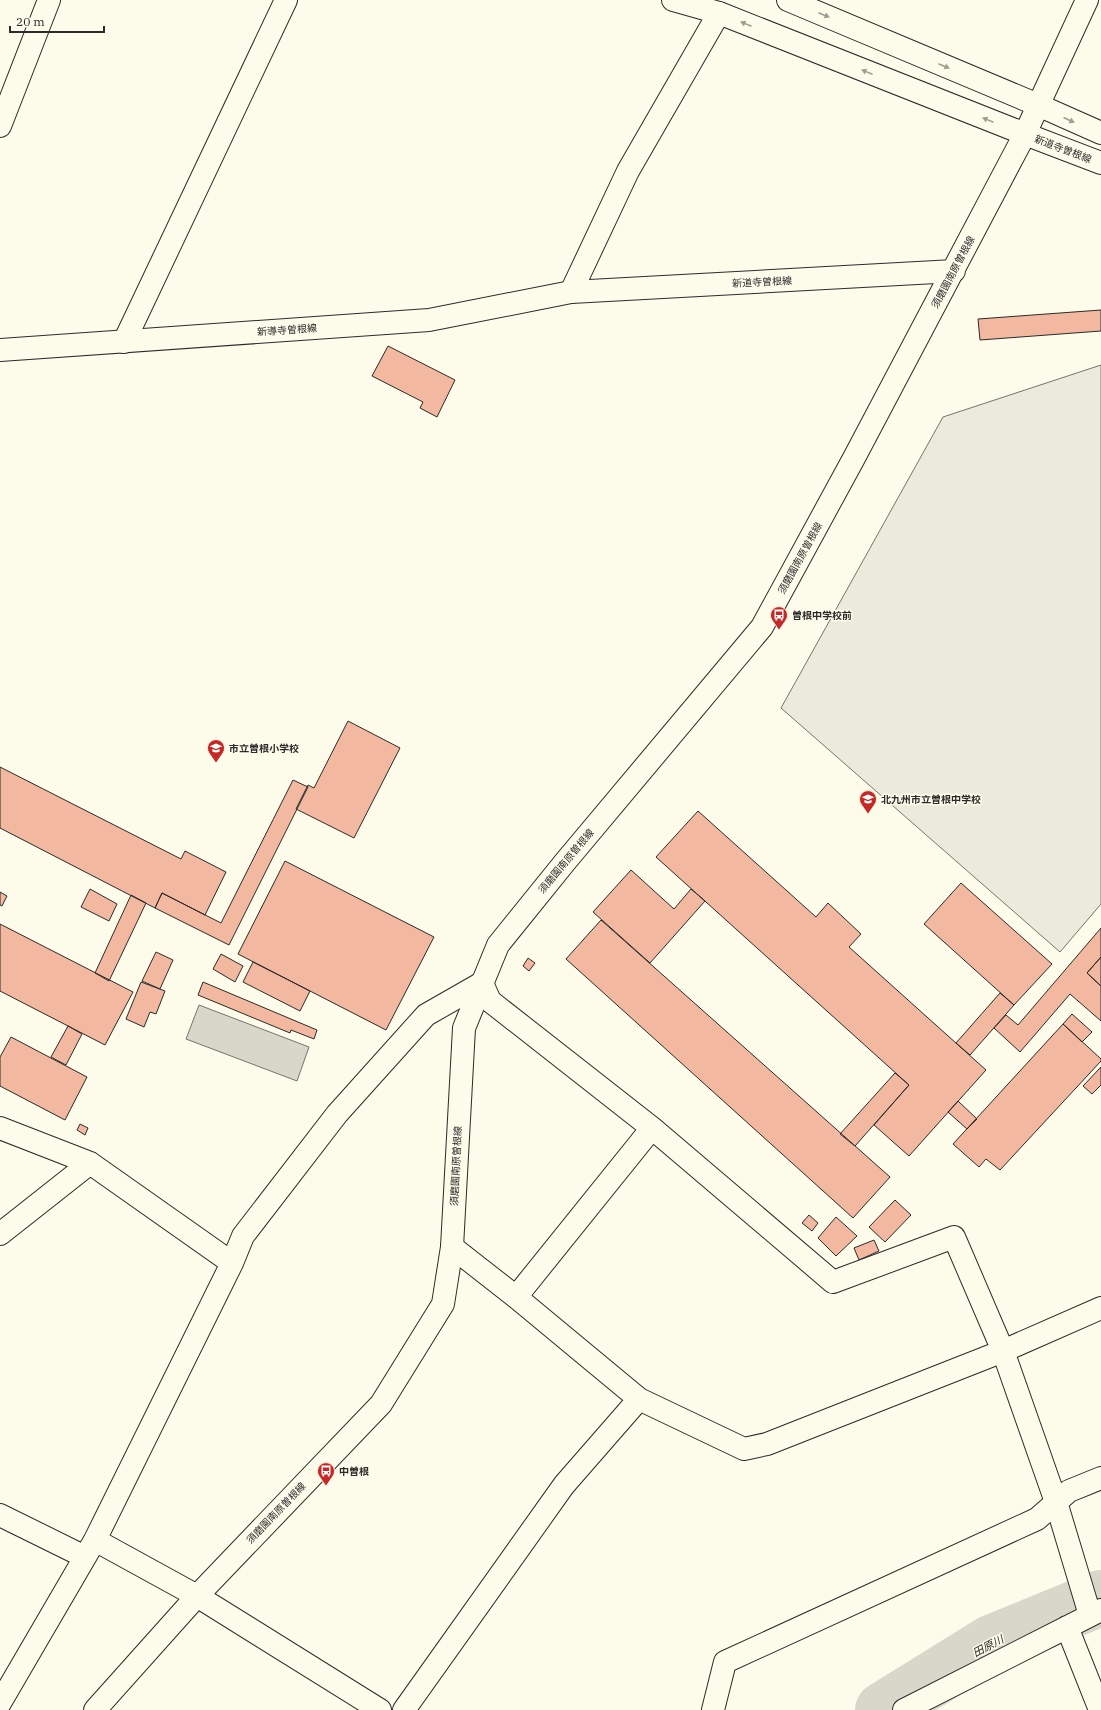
<svg xmlns="http://www.w3.org/2000/svg" width="1101" height="1710" viewBox="0 0 1101 1710" font-family="'IBM Plex Serif','Noto Sans JP',serif">
	<rect width="100%" height="100%" fill="#fdfbea"/>
	<path fill="#ecebdb" stroke="#74746e" d="M1101,365V904L1060,952L781,708L943,417Z"/>
	<path fill="#d8d7c9" stroke="#74746e" d="M199,1005L309,1047L297,1081L186,1039Z"/>
	<g fill="none" stroke-linecap="round" stroke-linejoin="round">
		<path stroke="#d8d7c9" stroke-width="56" d="M883,1710L991,1643L1101,1598"/>
	</g>
	<path fill="#f2b8a0" stroke="#2b2b2b" d="M1101,310V331L980,340L978,319Z
		M388,346L455,380L437,417L420,408L423,402L372,376Z
		M348,721L400,748L354,838L296,809L308,785L314,788Z
		M0,767L181,859L185,851L226,872L205,915L162,893L155,908L0,828Z
		M293,780L308,787L229,945L155,908L162,893L221,923Z
		M698,811L816,917L828,903L861,934L849,947L986,1070L909,1156L874,1125L909,1085L656,857Z
		M285,861L434,937L386,1030L238,954Z
		M631,870L674,909L691,889L705,901L650,963L593,912Z
		M961,883L1052,964L1014,1005L924,924Z
		M90,889L117,904L109,921L81,907Z
		M0,892L7,896L2,906L0,905Z
		M131,895L146,903L109,981L95,973Z
		M601,920L890,1177L853,1218L566,959Z
		M0,924L133,992L105,1045L0,991Z
		M1101,928V957L1087,973L1101,986V1021L1070,994L1020,1052L994,1028L1006,1015L1018,1025Z
		M156,952L173,960L160,989L142,981Z
		M221,954L243,966L235,982L213,969Z
		M1101,957V986L1087,973Z
		M528,958L535,963L529,971L523,966Z
		M253,962L310,991L300,1011L243,982Z
		M141,982L165,991L156,1014L150,1012L144,1027L126,1019Z
		M203,982L317,1030L314,1039L291,1030L290,1033L198,995Z
		M1000,993L1014,1005L970,1055L956,1043Z
		M1072,1014L1092,1032L1082,1042L1063,1024Z
		M1063,1024L1101,1059V1061L1000,1170L986,1159L979,1167L953,1144Z
		M68,1026L82,1034L66,1065L51,1057Z
		M11,1037L87,1077L65,1120L0,1086V1057Z
		M1101,1067V1085L1092,1094L1083,1086Z
		M895,1073L909,1085L855,1146L840,1134Z
		M958,1101L977,1119L967,1129L948,1112Z
		M80,1124L88,1128L85,1135L77,1130Z
		M895,1200L911,1215L885,1242L869,1227Z
		M809,1215L818,1223L812,1231L802,1223Z
		M836,1217L857,1236L836,1256L818,1238Z
		M874,1240L879,1251L859,1260L854,1248Z"/>
	<g fill="none" stroke-linecap="round" stroke-linejoin="round">
		<g stroke="#2b2b2b" stroke-width="24">
			<path id="minor" d="M0,126L49,0
				M571,292L628,171L719,13
				M124,342L286,0
				M0,1128L90,1163L232,1263
				M0,1234L90,1163
				M452,1247L516,1297L639,1399L744,1449L767,1444L1003,1351L1101,1308
				M516,1297L652,1128
				M0,1515L85,1557
				M1067,1627L1100,1710
				M0,1703L95,1540
				M380,1710L197,1596L95,1540L232,1263L243,1236L337,1114L426,1015L482,983L490,1001L652,1128L833,1282L954,1237L1003,1351L1056,1502L1090,1615
				M404,1710L564,1485L639,1399
				M713,1710L725,1662L1037,1519L1069,1491L1101,1478
				M904,1710L1101,1610"/>
		</g>
		<g stroke="#2b2b2b" stroke-width="24">
			<path id="tertiary" d="M673,0L719,13L1025,134
				M788,0L1038,105"/>
		</g>
		<g stroke="#2b2b2b" stroke-width="24">
			<path id="secondary" d="M1038,105L1101,133
				M1025,134L1101,163
				M0,350L429,320L571,292L954,271
				M95,1710L197,1596L381,1404L443,1304L452,1247L464,1028L498,945L565,862L762,627L854,458L1025,134L1087,0"/>
		</g>
		<use href="#minor" stroke="#fdfbea" stroke-width="22"/>
		<use href="#tertiary" stroke="#fdfbea" stroke-width="22"/>
		<use href="#secondary" stroke="#fdfbea" stroke-width="22"/>
	</g>
	<defs><path id="oneway-solid" d="M-6-.8H1V-3.2L6.5 0L1 3.2V.8H-6Z"/></defs>
	<g fill="#9e9d94">
		<use href="#oneway-solid" transform="translate(824 15) rotate(23)"/>
		<use href="#oneway-solid" transform="translate(746 24) rotate(-158)"/>
		<use href="#oneway-solid" transform="translate(944 66) rotate(23)"/>
		<use href="#oneway-solid" transform="translate(867 72) rotate(-158)"/>
		<use href="#oneway-solid" transform="translate(988 120) rotate(-158)"/>
		<use href="#oneway-solid" transform="translate(1069 120) rotate(25)"/>
	</g>
	<defs>
		<g id="bus-pin" transform="scale(0.9)"><path d="M0 17L-7.5 6A9.5 9.5 0 1 1 7.5 6Z" fill="#c62828" stroke="#fdfbea"/><path d="M-5-6H5V4H4V6H2V4H-2V6H-4V4H-5ZM-3.5-4V0h7V-4ZM-3.5 1.2v1.5H-2V1.2ZM2 1.2v1.5H3.5V1.2Z" fill="#fff"/></g>
		<g id="school-pin" transform="scale(0.9)"><path d="M0 17L-7.5 6A9.5 9.5 0 1 1 7.5 6Z" fill="#c62828" stroke="#fdfbea"/><path d="M0-5L7-2L0 1L-7-2ZM-4 1L0 2.5L4 1V4Q0 6-4 4Z" fill="#fff"/></g>
	</defs>
	<g fill-rule="evenodd">
		<use href="#bus-pin" x="779" y="615"/>
		<use href="#school-pin" x="216" y="748"/>
		<use href="#school-pin" x="868" y="799"/>
		<use href="#bus-pin" x="326" y="1471"/>
	</g>
	<g text-anchor="middle" dominant-baseline="central" stroke-width="3" stroke-linejoin="round" paint-order="stroke">
		<g font-size="10" fill="#2b2b2b" stroke="#fdfbea">
			<text transform="translate(1063 149) rotate(21)">新道寺曽根線</text>
			<text transform="translate(953 272) rotate(-62)">須磨園南原曽根線</text>
			<text transform="translate(762 282) rotate(-3)">新道寺曽根線</text>
			<text transform="translate(287 330) rotate(-4)">新導寺曽根線</text>
			<text transform="translate(800 558) rotate(-61)">須磨園南原曽根線</text>
			<text transform="translate(566 861) rotate(-50)">須磨園南原曽根線</text>
			<text transform="translate(456 1166) rotate(-87)">須磨園南原曽根線</text>
			<text transform="translate(276 1513) rotate(-46)">須磨園南原曽根線</text>
		</g>
		<g font-size="10" font-weight="bold" fill="#2b2b2b" stroke="#fdfbea" text-anchor="start">
			<text x="792" y="615">曽根中学校前</text>
			<text x="229" y="748">市立曽根小学校</text>
			<text x="881" y="799">北九州市立曽根中学校</text>
			<text x="339" y="1471">中曽根</text>
		</g>
		<g font-size="11" font-style="italic" fill="#2b2b2b" stroke="#fdfbea">
			<text transform="translate(988 1646) rotate(-28)">田原川</text>
		</g>
	</g>
	<path d="M10 26v6h94v-6" fill="none" stroke="#2b2b2b" stroke-width="2"/>
	<text x="16" y="26" font-size="12" fill="#2b2b2b" stroke="#fdfbea" stroke-width="3" paint-order="stroke">20 m</text>
</svg>
